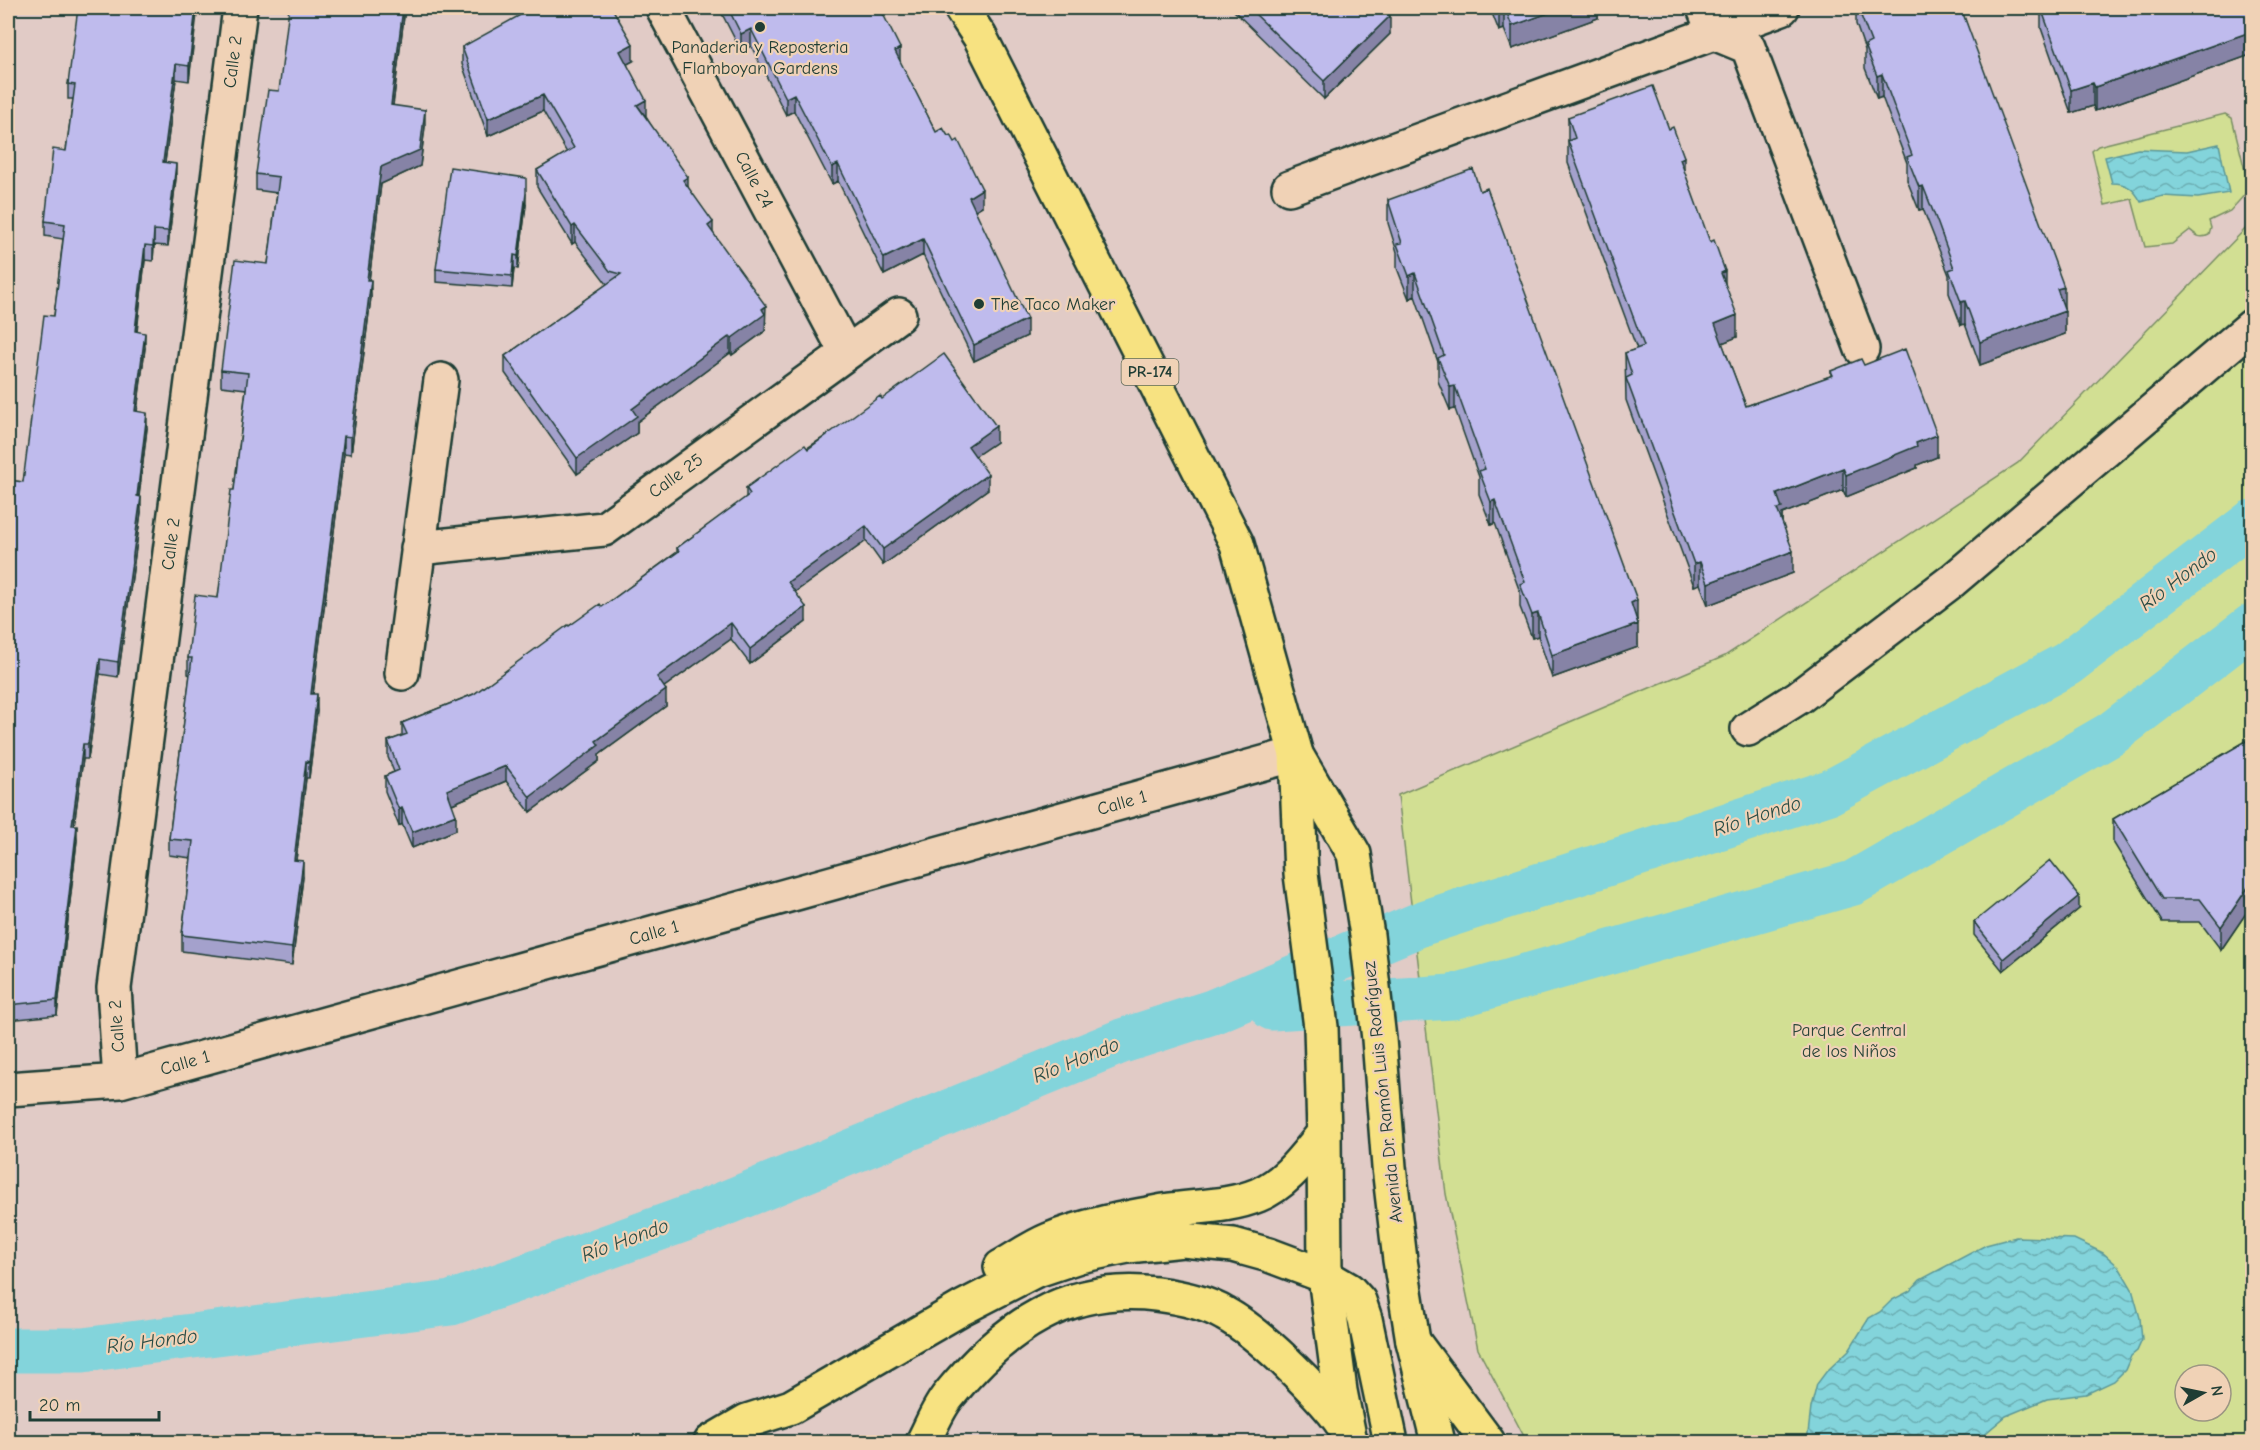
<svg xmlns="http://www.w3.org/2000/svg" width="2260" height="1450" viewBox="0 0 2260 1450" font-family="'Comic Neue',sans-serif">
	<defs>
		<pattern id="water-waves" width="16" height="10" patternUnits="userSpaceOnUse" patternTransform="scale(1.5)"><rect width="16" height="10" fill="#83d4db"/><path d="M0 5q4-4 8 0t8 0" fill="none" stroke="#6badb2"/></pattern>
	</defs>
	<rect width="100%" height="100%" fill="#e1cbc6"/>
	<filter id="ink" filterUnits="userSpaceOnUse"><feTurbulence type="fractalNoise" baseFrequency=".0167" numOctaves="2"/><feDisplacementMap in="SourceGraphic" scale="12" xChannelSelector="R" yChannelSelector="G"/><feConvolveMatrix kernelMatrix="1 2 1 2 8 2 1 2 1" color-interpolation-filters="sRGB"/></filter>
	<g filter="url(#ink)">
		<path fill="#d2df93" stroke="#788e64" stroke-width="1.5" fill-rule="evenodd" d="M2225,114L2232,118L2249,187L2248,191L2230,211L2209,221L2211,228L2209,235C2200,239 2197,236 2190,230L2172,244L2145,247L2132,199L2105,205L2092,151L2098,146Z
			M2252,222V1442H1527L1478,1349L1446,1194L1398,795L1725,656L2018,463ZM2185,1375H2221V1411H2185Z"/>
		<path fill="url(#water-waves)" stroke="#5b9898" stroke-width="1.5" d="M2219,144L2229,193L2198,198L2163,196L2141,202C2134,189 2127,183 2112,183L2105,157L2138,149L2187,151Z
			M2016,1237L2074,1239L2103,1253L2119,1267L2132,1289L2140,1318L2142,1340L2137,1351L2131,1356L2125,1370L2114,1381L2086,1394L2047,1399L2006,1416L1975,1442H1807L1811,1408L1817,1384L1826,1372L1849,1350L1869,1318L1880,1312L1892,1300L1910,1291L1920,1280L1986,1245Z"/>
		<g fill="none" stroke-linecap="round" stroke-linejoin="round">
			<path stroke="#83d4db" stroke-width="45" d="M1272,1008L1452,997L1853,883L2111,734L2252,626
				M8,1350H83L451,1303L699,1214L1122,1041L1212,1012L1423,923L1830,792L2067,664L2252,522"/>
			<g stroke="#1f3d34" stroke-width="38">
				<path id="minor" d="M663,8L846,352
					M1704,8L1714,33L1748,47L1862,349
					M1289,188L1782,8
					M418,548L604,529L899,315
					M402,673L441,380
					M1748,729L1799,697L1953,580L2252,326
					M120,1081L114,988L240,8
					M8,1089L120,1081L1296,754"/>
			</g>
			<g stroke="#1f3d34" stroke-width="38">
				<path id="major" d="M961,8L980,37L1237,544L1296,754L1301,874L1321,1027L1324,1133L1325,1276L1340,1391L1348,1431
					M1298,758L1354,854L1367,935L1379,1039L1389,1167L1400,1260L1413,1341L1438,1442"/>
			</g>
			<g stroke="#1f3d34" stroke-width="38">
				<path id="highway" d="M1001,1267C1017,1258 1032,1247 1049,1240C1085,1225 1126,1218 1164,1211C1195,1206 1229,1207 1258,1195C1287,1183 1305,1156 1324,1133
					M1413,1341L1488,1442
					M711,1442L747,1421L791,1407L962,1308L1034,1271L1079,1256L1128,1246L1183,1240L1233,1245L1269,1255L1325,1276L1349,1290L1359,1301L1365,1319L1391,1442
					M923,1442C931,1427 938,1408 949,1395C1004,1327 1066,1284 1156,1294C1179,1297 1205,1302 1225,1314C1247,1326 1268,1345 1286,1362C1304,1380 1346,1419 1351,1442"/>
			</g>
			<use href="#minor" stroke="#f0d2b6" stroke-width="33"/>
			<use href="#major" stroke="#f7e281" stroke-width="33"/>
			<use href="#highway" stroke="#f7e281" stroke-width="33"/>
		</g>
		<path fill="#a4a1cc" stroke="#1f3d34" stroke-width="1.5" d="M197,8L189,81L176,79L165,162L176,178L168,246L154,245L153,261L145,260L137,332L145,348L137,412L147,428L139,497L141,512L118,677L100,674L88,759H83L74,825L77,840L57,1015L8,1020V480L23,482L54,316L63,239L45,236V221L66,151L73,99H68V84Z
			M301,8H405L393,105L425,126L420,166L381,184L369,280L371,297L351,454L344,453L313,694L317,711L309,778H306L296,860L303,877L292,965L182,951V935L191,858L169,855V839L190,675L188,674V658L218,598L234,490L246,389L221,386V370L268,264L277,193L256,190V174L279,91Z
			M719,8H880L900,62L936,132L982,206L975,210L1027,336L974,361L923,255L884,275L838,181L832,184L794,111L786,115L751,46L741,51Z
			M1231,8H1381L1390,34L1324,99Z
			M1490,8H1598V18L1512,49L1504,29L1499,31Z
			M1856,8H1961L2064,308L2065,334L1980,365L1965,324L1961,325L1949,293V275L1938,247L1923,209L1919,210L1907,180V163L1882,97L1877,99L1865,68V50L1856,24Z
			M2041,8H2253V54L2095,111L2093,106L2071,113L2041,28Z
			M462,47L633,61L627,64L646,117L688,187L713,233L766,323L765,324V331L732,355L730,353L637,422V433L577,474L505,373V356L607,284L575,242L572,244L537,187V170L567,153L543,111L488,136L462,64Z
			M1568,117L1684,172L1725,285L1737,337L1722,343L1746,406L1831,376V371L1864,365L1937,457L1917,465V468L1846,497L1843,490L1782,514V523L1793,573L1708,605L1700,584L1694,586L1626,400L1625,353L1637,349L1568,163Z
			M1388,200L1637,620L1638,647L1552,678L1538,636L1532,638L1520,607V592L1495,523L1491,525L1479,494V477L1455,409L1450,410L1438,381V362L1415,296L1409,299L1397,268V252L1388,223Z
			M526,205L518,269L514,268L512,288L436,282V269Z
			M882,399L996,442L975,456L988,489L883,565L866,541L795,592L806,622L750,664L731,639L664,687L666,706L599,755V761L530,812L506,781L452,804L456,830L412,848L402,824L399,826L385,791V776L394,772L388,757V741L402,736V723L474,694L569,626L602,607L677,552V548L746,498V488Z
			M2253,737V903L2221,950L2200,922H2162L2113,842V819Z
			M2079,909L2003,971L1974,935V922Z"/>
		<path fill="#8683a6" stroke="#1f3d34" stroke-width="1.5" d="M10,8H12L8,48V33Z
			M196,8H197V14L189,81V66Z
			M403,8H405L391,121V105Z
			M1499,8H1504V29L1499,31Z
			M1562,8H1598V18L1512,49V26Z
			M1390,16V34L1324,99V81Z
			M751,29V46L741,51V34Z
			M2253,31V54L2095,111V87Z
			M633,44V61L620,68V51Z
			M900,48V65L895,51Z
			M176,64V79L163,177V162Z
			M1882,74V97L1877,99V76Z
			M2093,83V106L2071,113V90Z
			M794,94V111L786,115V98Z
			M543,95V111L488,136V119Z
			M646,100V117L637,105Z
			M425,110V126L420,166L381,184L367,297V280L381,167Z
			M1684,157V179L1680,159Z
			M176,164V178L168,246V231Z
			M838,164V181L832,184V167Z
			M688,177V194L683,180Z
			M1923,186V209L1919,210V187Z
			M982,189V206L969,214V197Z
			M526,193V205L518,269V256Z
			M713,222V239L708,226Z
			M575,225V242L572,244V227Z
			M154,230V245L153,261V246Z
			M923,239V255L884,275V258Z
			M145,245V260L135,346V331Z
			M514,255V268L512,288V276Z
			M1725,271V293L1721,273Z
			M1415,273V296L1409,299V276Z
			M371,280V297L351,454V437Z
			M2064,287V310L2057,289Z
			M1965,301V324L1961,325V302Z
			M766,306L765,331L732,355V338Z
			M2065,311V334L1980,365V342Z
			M1737,315V337L1715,346V324Z
			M1027,319V336L974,361V345Z
			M145,333V348L135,426V411Z
			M730,336V353L637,422V433L577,474V458L632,409Z
			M1455,386V409L1450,410V387Z
			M147,413V428L137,511V496Z
			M996,426V442L968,461V446Z
			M1937,435V457L1917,465V468L1846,497V475L1916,443Z
			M344,436V453L311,710V694Z
			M1843,468V490L1782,514V530L1777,531V494Z
			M988,474V489L883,565V549Z
			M141,497V512L118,677V662Z
			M1495,500V523L1491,525V502Z
			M866,526V541L788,597V582Z
			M1793,551V573L1708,605V583Z
			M1700,562V584L1694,586V564Z
			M1637,600V623L1631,603Z
			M806,607V622L750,664V649Z
			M1538,613V636L1532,638V615Z
			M731,623V639L657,692V677Z
			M1638,624V647L1552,678V655Z
			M100,659V674L88,759V744Z
			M666,690V706L599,755V761L530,812V797L596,741Z
			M317,694V711L309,778V762Z
			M83,744V759L72,840V825Z
			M306,761V778L294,876V860Z
			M506,766V781L447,806V790Z
			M402,808V824L399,826V810Z
			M456,815V830L412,848V832Z
			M77,825V840L57,1015V1000Z
			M303,861V877L292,965V948Z
			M2253,880V903L2221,950V927Z
			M2079,896V909L2003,971V959Z"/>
		<path fill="#bfbbed" stroke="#1f3d34" stroke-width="1.5" d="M8,8H10L8,33Z
			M78,8H196L189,66L176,64L163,162L176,164L168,231L154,230L153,246L145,245L135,331L145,333L135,411L147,413L137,496L141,497L118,662L100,659L88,744H83L72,825H77L57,1000L8,1005V480L23,482L44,315L54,316L65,224L45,221L53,149L66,151L75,85L68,84Z
			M289,8H403L391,105L425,110L420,150L381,167L367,280H371L351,437L344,436L311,694H317L309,762L306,761L294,860L303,861L292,948L182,935L193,841L169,839L192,658H188L195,595L218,598L231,490H234L248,373L221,370L235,260L268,264L279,177L256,174L268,90L279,91Z
			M533,8H612L633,44L620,51L646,100L637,105L688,177L683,180L713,222L708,226L766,306L762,309L765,314L732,338L730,336L632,409L637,416L577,458L505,356L621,274L610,271L575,225L572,227L537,170L574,148L543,95L488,119L462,47Z
			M728,8H880L900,48L895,51L936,132L943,128L948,136L951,135L955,142L958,140L982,189L969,197L1027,319L974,345L923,239L884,258L838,164L832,167L794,94L786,98L751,29L741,34Z
			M1249,8H1381L1390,16L1324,81Z
			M1505,8H1562L1512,26Z
			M1858,8H1961L2064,287L2057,289L2065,311L1980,342L1965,301L1961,302L1949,270L1954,268L1938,224L1923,186L1919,187L1907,157L1912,155L1882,74L1877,76L1865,45L1871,42Z
			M2041,8H2253V31L2095,87L2093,83L2071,90Z
			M1653,86L1669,129L1673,127L1684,157L1680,159L1710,242L1714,240L1725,271L1721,273L1737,315L1715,324L1746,406L1833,375L1831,371L1861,359L1864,365L1905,349L1937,435L1916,443L1917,446L1846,475L1843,468L1777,494L1782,508L1777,509L1793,551L1708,583L1700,562L1694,564L1626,378L1632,375L1625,353L1644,346L1568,141L1575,138L1568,117Z
			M450,167L526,178V193L518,256L514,255L512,276L436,269Z
			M1473,169L1480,191L1487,188L1637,600L1631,603L1638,624L1552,655L1538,613L1532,615L1520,584L1525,582L1495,500L1491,502L1479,471L1485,469L1455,386L1450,387L1438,358L1444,355L1415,273L1409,276L1397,244L1402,243L1388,200Z
			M944,354L996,426L968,446L988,474L883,549L866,526L788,582L806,607L750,649L731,623L657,677L666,690L596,741L599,745L530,797L506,766L447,790L456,815L412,832L402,808L399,810L385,776L399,770L388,741L407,734L402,723L474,694L568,625L569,626L600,604L602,607L679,551L677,548L750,494L746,488L805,445L808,449L880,396L882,399Z
			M2253,737V880L2221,927L2200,899H2162L2113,819Z
			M2050,860L2079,896L2003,959L1974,922Z"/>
	</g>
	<g fill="#1f3d34" stroke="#f0d2b6" stroke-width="2">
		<circle cx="760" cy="27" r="6"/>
		<circle cx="979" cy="304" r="6"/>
	</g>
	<g text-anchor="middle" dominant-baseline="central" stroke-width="4.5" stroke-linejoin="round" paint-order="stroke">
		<rect fill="#f0d2b6" stroke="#5e6a5b" stroke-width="1.5" x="1121.5" y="359" width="57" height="26" rx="4.5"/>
		<g font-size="16" font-weight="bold" fill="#1f3d34">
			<text x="1150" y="372">PR-174</text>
		</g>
		<g font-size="18" fill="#1f3d34" stroke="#f0d2b6">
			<text x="760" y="47">Panaderia y Reposteria<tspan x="760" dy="21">Flamboyan Gardens</tspan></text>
			<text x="991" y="304" text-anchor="start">The Taco Maker</text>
		</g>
		<g font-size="18" fill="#1f3d34" stroke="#f0d2b6">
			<text transform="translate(233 62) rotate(-83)">Calle 2</text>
			<text transform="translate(754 180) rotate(62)">Calle 24</text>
			<text transform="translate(676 476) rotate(-36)">Calle 25</text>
			<text transform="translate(171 544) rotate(-83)">Calle 2</text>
			<text transform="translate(1122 803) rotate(-16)">Calle 1</text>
			<text transform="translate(654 933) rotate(-16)">Calle 1</text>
			<text transform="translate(117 1026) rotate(-94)">Calle 2</text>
			<text transform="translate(185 1063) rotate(-16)">Calle 1</text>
			<text transform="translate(1383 1092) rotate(-96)">Avenida Dr. Ramón Luis Rodríguez</text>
		</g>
		<g font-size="18" fill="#284539" stroke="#f0d2b6">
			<text x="1849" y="1030">Parque Central<tspan x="1849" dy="21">de los Niños</tspan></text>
		</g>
		<g font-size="20" font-style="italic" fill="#294c45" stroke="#f0d2b6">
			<text transform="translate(2178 579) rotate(-37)">Río Hondo</text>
			<text transform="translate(1757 816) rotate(-18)">Río Hondo</text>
			<text transform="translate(1076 1060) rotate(-22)">Río Hondo</text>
			<text transform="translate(625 1240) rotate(-20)">Río Hondo</text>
			<text transform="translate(152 1341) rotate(-7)">Río Hondo</text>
		</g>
	</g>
	<rect width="2260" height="1450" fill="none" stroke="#f0d2b6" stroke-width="30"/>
	<rect x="15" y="15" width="2230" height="1420" fill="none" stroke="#1f3d34" stroke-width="2" filter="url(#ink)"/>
	<g transform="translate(2203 1393) rotate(81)"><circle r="28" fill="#f0d2b6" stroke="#9c9682" stroke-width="1.5"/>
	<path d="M0-4.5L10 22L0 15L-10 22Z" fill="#1f3d34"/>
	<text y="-9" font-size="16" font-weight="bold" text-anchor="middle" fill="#1f3d34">N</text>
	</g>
	<path d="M30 1411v9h129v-9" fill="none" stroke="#1f3d34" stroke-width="3"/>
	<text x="39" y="1411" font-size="18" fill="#1f3d34" stroke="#f0d2b6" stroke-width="4.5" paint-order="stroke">20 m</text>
</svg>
